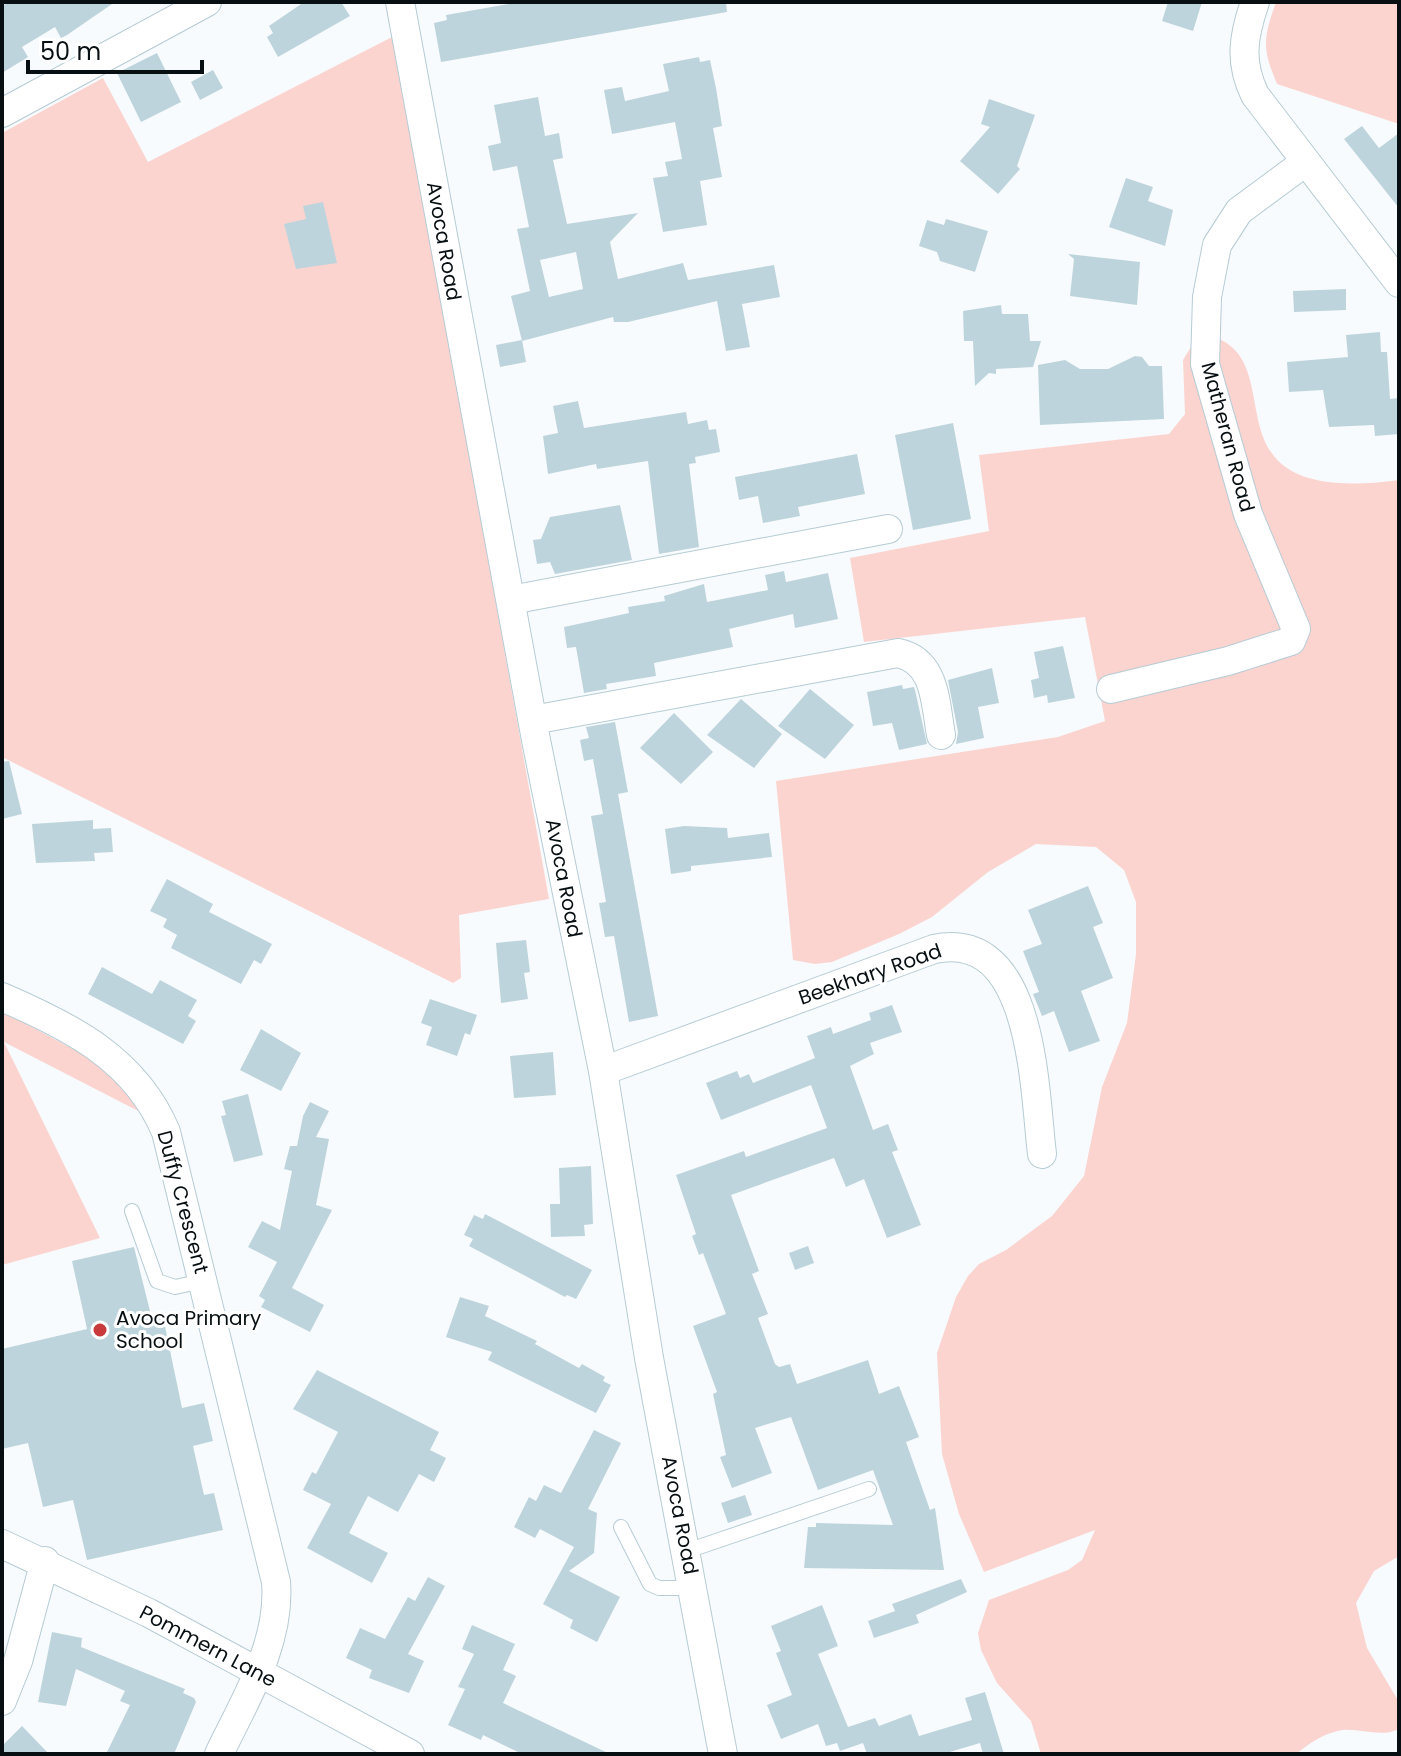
<svg xmlns="http://www.w3.org/2000/svg" width="1401" height="1756" viewBox="0 0 1401 1756" font-family="Poppins,sans-serif">
	<rect width="100%" height="100%" fill="#f7fbfd"/>
	<path fill="#fbd4d0" d="M1276,2H1399V124L1277,84C1262,48 1263,39 1276,2Z
		M394,36L549,899L459,915L461,978L453,983L2,757V133L103,78L148,162Z
		M1217,338C1293,369 1198,507 1399,480V1556L1374,1571L1356,1603L1367,1648L1399,1702V1729C1381,1738 1360,1728 1342,1730C1324,1733 1310,1743 1296,1754H1041L1031,1721L997,1683L981,1650L978,1633L989,1600L1068,1570L1082,1560L1095,1530L984,1572L959,1514L942,1454L937,1353L956,1297L968,1276L979,1264L1006,1250L1052,1216L1084,1176L1102,1087L1127,1023L1136,954V902L1124,870L1096,847L1036,844L988,872L932,917L899,934L832,962L815,964L793,960L776,781L1058,737L1105,721L1085,617L864,642L850,558L989,531L979,455L1169,434L1185,414L1183,360L1194,342Z
		M2,1011L88,1057L124,1083L146,1115L4,1042L100,1238L2,1265Z"/>
	<path fill="#bed4dc" fill-rule="evenodd" d="M9,2H115L67,35L61,38L55,27L22,47L28,57L2,73V6Z
		M304,2H341L350,16L278,57L267,37L273,33L269,26Z
		M520,2H726L727,12L441,62L434,23L447,20L446,15Z
		M1168,2H1202L1193,31L1162,21Z
		M157,53L181,102L141,122L117,73Z
		M699,57L700,62L710,60L716,88L722,126L713,128L722,177L700,181L707,225L663,232L653,178L668,176L665,162L682,159L675,122L612,134L604,90L622,87L625,101L669,91L663,64Z
		M213,70L223,88L200,100L191,82Z
		M538,97L545,136L559,133L563,158L553,160L567,224L638,213L610,242L618,279L683,263L688,280L774,265L780,297L742,304L750,347L726,351L717,301L628,322H614L613,317L522,341L511,296L530,291L517,229L529,227L517,166L493,171L488,146L501,143L494,105ZM576,252L583,289L549,297L540,260Z
		M989,99L1035,115L1017,166L1020,169L998,194L960,161L990,127L981,124Z
		M1362,126L1379,148L1399,133V208L1344,139Z
		M1126,178L1153,187L1148,201L1173,210L1165,246L1109,227Z
		M323,202L337,263L296,269L284,224L306,219L303,206Z
		M946,219L988,231L975,272L940,261L937,252L919,246L927,220L944,225Z
		M1068,254L1140,262L1137,305L1070,296L1074,259Z
		M1346,289V310L1294,312L1293,291Z
		M1001,305L1002,314H1028L1030,341H1041L1033,367L996,369V374L989,373L975,386L973,341H964L963,311Z
		M1380,332L1381,352H1387L1390,399L1399,398V434L1375,436L1374,425L1329,427L1323,390L1289,392L1287,362L1348,357L1346,335Z
		M522,340L526,362L500,367L496,345Z
		M1135,356L1142,357L1149,366H1162L1164,419L1040,425L1038,365L1065,360L1080,369H1108Z
		M578,401L584,428L686,412L688,424L707,420L709,430L716,429L720,452L695,457L696,463L689,464L699,547L659,554L648,461L597,469L596,464L548,474L543,436L558,433L553,406Z
		M953,423L971,519L913,530L895,435Z
		M857,454L865,494L798,507L800,516L763,523L758,496L739,500L735,477Z
		M620,505L632,560L555,574L550,562L537,564L533,540L541,539L550,517Z
		M784,571L786,582L828,573L838,619L795,628L793,614L729,629L733,647L654,663L656,676L606,684L607,689L584,693L576,647L567,648L564,627L629,613L628,607L665,601L664,596L704,584L707,602L768,590L765,575Z
		M1063,646L1075,698L1048,703L1047,695L1034,698L1031,680L1039,678L1034,652Z
		M992,668L999,703L978,707L984,738L956,744L958,732L948,680Z
		M902,685L903,689L914,687L915,690L927,744L899,750L892,723L873,726L867,692Z
		M810,689L854,725L825,759L778,726Z
		M741,699L782,734L754,768L707,735Z
		M674,713L713,752L681,784L640,748Z
		M615,722L628,792L618,794L658,1016L629,1022L614,936L605,937L599,903L606,902L591,816L603,814L593,759L584,761L580,740L589,738L586,727Z
		M9,761L22,814L2,819V762Z
		M93,820V829L111,828L113,852L94,853L95,861L36,863L32,824Z
		M684,826L727,828L728,838L769,833L772,857L691,866V871L671,874L665,829Z
		M167,879L213,904L209,912L272,944L261,964L254,960L241,984L171,948L177,935L163,927L167,919L150,911Z
		M1088,886L1103,923L1093,927L1113,978L1081,991L1100,1041L1069,1052L1054,1011L1042,1016L1033,994L1039,992L1023,951L1042,944L1028,910Z
		M526,940L530,972L524,973L528,999L501,1003L496,943Z
		M102,967L152,994L160,980L197,1000L188,1016L196,1021L183,1044L88,994Z
		M430,999L477,1015L470,1035L465,1033L457,1056L426,1045L432,1027L421,1023Z
		M892,1005L902,1032L870,1043L874,1054L850,1066L873,1130L888,1124L898,1150L892,1152L921,1225L887,1238L864,1179L846,1187L834,1158L731,1195L759,1271L752,1274L768,1314L758,1318L775,1364L779,1367L790,1364L797,1384L868,1360L879,1394L899,1386L919,1437L906,1442L930,1510L935,1508L944,1570L804,1568L808,1527H816V1523L893,1525L873,1470L818,1490L791,1417L755,1428L772,1473L732,1488L720,1457L726,1455L713,1394L717,1392L693,1326L726,1314L703,1253L699,1255L692,1236L696,1234L676,1175L744,1151L746,1157L827,1128L811,1085L721,1120L706,1083L737,1071L740,1078L749,1074L753,1083L815,1058L807,1036L831,1027L833,1034L871,1020L869,1013Z
		M261,1029L301,1053L281,1091L240,1070Z
		M553,1052L556,1095L514,1098L510,1056Z
		M248,1094L263,1155L234,1162L221,1116L226,1115L222,1101Z
		M310,1102L329,1111L316,1137L329,1139L316,1205L332,1210L292,1288L324,1305L310,1332L261,1307L265,1300L259,1296L277,1262L248,1247L262,1221L280,1230L292,1171L284,1169L290,1146H297L303,1116Z
		M591,1166L593,1224L584,1225L585,1236L551,1237L550,1204H560L559,1168Z
		M485,1214L592,1270L576,1299L567,1295L565,1297L469,1246L473,1239L464,1235L474,1215L483,1219Z
		M808,1246L814,1263L795,1270L789,1253Z
		M134,1247L151,1315L162,1312L182,1408L204,1403L213,1441L193,1446L204,1495L214,1493L223,1530L87,1560L73,1500L43,1507L28,1443L2,1449V1349L87,1329L72,1261Z
		M460,1297L489,1306L485,1316L537,1341L535,1344L579,1368L582,1364L605,1377L603,1381L611,1385L596,1413L488,1360L492,1352L446,1337Z
		M317,1370L439,1432L430,1450L446,1458L434,1482L419,1474L398,1512L368,1496L349,1533L388,1553L372,1583L307,1548L331,1504L303,1490L312,1472L316,1474L338,1432L293,1409Z
		M594,1430L621,1443L588,1509L597,1513L594,1553L569,1571L620,1597L597,1642L570,1628L573,1620L543,1604L574,1547L540,1529L535,1538L514,1527L529,1497L536,1501L544,1485L561,1493Z
		M745,1495L752,1515L728,1523L721,1503Z
		M428,1577L445,1586L408,1654L424,1661L409,1693L369,1678L372,1670L346,1658L360,1628L385,1639L408,1597L415,1601Z
		M961,1579L967,1592L916,1615L919,1623L874,1638L868,1621L895,1611L892,1604Z
		M822,1605L838,1646L818,1654L848,1727L875,1718L879,1726L911,1714L919,1736L972,1720L965,1698L985,1692L1004,1754H983L980,1743L943,1754H867L863,1743L840,1751L837,1743L826,1746L818,1724L781,1739L767,1705L792,1695L776,1653L781,1651L771,1626Z
		M472,1625L515,1644L503,1670L516,1676L503,1703L610,1754H522L483,1735L481,1740L448,1725L465,1689L458,1687L474,1654L462,1649Z
		M52,1632L82,1638L81,1647L185,1689L183,1693L194,1698L196,1702L174,1754H106L130,1705L120,1701L125,1691L76,1669L66,1706L38,1702Z
		M22,1726L49,1754H2V1746Z"/>
	<g fill="none" stroke-linecap="round" stroke-linejoin="round">
		<g stroke="#b6cbd4" stroke-width="16">
			<path id="lane" d="M132,1211L157,1281L175,1287L203,1281
				M621,1527L650,1584L659,1588H694
				M687,1551L869,1489"/>
		</g>
		<g stroke="#b6cbd4" stroke-width="30">
			<path id="street" d="M400,2L536,740L603,1071L649,1358L723,1754
				M1255,2C1243,37 1239,62 1255,95L1399,283
				M2,113L207,2
				M511,600L888,529
				M1111,689L1228,661L1291,641L1296,629L1248,514L1205,364L1207,297L1217,245L1239,211L1304,163
				M533,720L898,653C936,661 935,702 941,735
				M2,997C72,1027 136,1060 166,1132L276,1582C281,1643 245,1700 219,1754
				M603,1071L934,949C1034,928 1034,1089 1042,1154
				M2,1544L149,1613L410,1754
				M2,1701L18,1661L45,1561"/>
		</g>
		<use href="#lane" stroke="#fff" stroke-width="14"/>
		<use href="#street" stroke="#fff" stroke-width="28"/>
	</g>
	<circle fill="#c93a3d" stroke="#fff" stroke-width="3" cx="100" cy="1330" r="8"/>
	<g text-anchor="middle" dominant-baseline="central" stroke-width="6" stroke-linejoin="round" paint-order="stroke">
		<g font-size="20" fill="#080f12" stroke="#fff">
			<text transform="translate(444 241) rotate(80)">Avoca Road</text>
			<text transform="translate(1228 437) rotate(75)">Matheran Road</text>
			<text transform="translate(564 878) rotate(79)">Avoca Road</text>
			<text transform="translate(870 974) rotate(-19)">Beekhary Road</text>
			<text transform="translate(183 1202) rotate(75)">Duffy Crescent</text>
			<text transform="translate(680 1515) rotate(79)">Avoca Road</text>
			<text transform="translate(208 1646) rotate(28)">Pommern Lane</text>
		</g>
		<g font-size="20" fill="#080f12" stroke="#fff" text-anchor="start">
			<text x="116" y="1318">Avoca Primary<tspan x="116" dy="23">School</tspan></text>
		</g>
	</g>
	<rect width="1401" height="1756" fill="none" stroke="#080f12" stroke-width="8"/>
	<path d="M28 60v12h174v-12" fill="none" stroke="#080f12" stroke-width="4"/>
	<text x="40" y="60" font-size="24" fill="#080f12" stroke="#ffffff" stroke-width="6" paint-order="stroke">50 m</text>
</svg>
